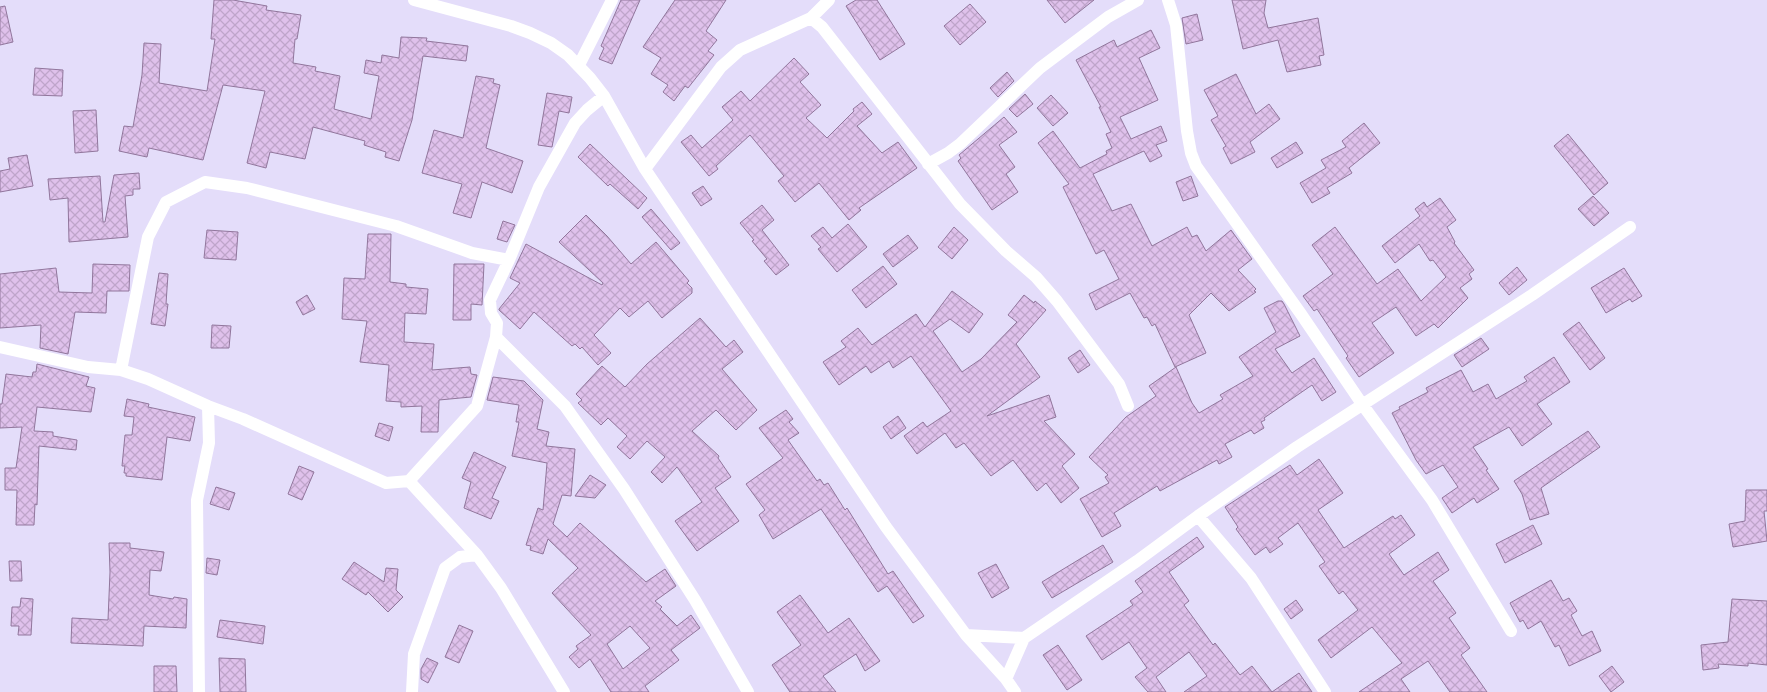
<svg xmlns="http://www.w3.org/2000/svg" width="1767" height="692" viewBox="0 0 1767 692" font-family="'Source Serif 4',serif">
	<defs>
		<pattern id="building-cross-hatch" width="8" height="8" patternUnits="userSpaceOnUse" patternTransform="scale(1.25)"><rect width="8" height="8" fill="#dfc1eb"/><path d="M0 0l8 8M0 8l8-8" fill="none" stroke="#bfa5ca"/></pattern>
	</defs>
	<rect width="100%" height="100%" fill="#e4ddfa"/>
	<path fill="url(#building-cross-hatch)" stroke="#91769c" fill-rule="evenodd" d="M214,0H233L267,6L266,10L301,15L297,39H295L293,63L316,67L315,71L340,76L334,109L371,119L379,76L364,73L366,60L381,63L382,55L399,58L401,37L427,38L426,41L468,46L466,61L423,56L412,120L399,161L385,157L386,152L364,145L365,141L313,127L305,159L270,152L266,168L247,163L265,91L223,85L203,160L149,148L147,157L119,151L124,126L133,127L142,75L144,43L161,44L159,83L207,91L215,39H211Z
		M621,0H640L612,64L599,59L604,48L601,46Z
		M675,0H726L706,31L717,40L708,51L714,55L688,88L685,86L674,101L663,92L668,85L651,74L661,58L643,47Z
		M856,0H877L905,44L880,60L846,6Z
		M1047,0H1094L1065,23Z
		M1232,0H1266L1264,13L1268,28L1318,18L1324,55L1319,56L1321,65L1287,72L1278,40L1243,49Z
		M970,4L986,22L960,45L944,26Z
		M5,6L13,42L0,45V7Z
		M1197,14L1203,40L1186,44L1182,18Z
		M1151,30L1160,48L1139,58L1158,100L1120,117L1131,139L1161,126L1167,141L1156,145L1162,156L1150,162L1144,151L1093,174L1112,211L1131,204L1152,246L1187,227L1192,237L1197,235L1206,251L1231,230L1252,259L1238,270L1256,289L1254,291L1256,292L1229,311L1211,293L1189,315L1206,353L1175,367L1155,324L1152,326L1147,317L1144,318L1130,293L1096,310L1089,294L1119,279L1104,250L1096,254L1063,187L1069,184L1038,143L1053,131L1080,168L1107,154L1106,151L1112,148L1106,134L1111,132L1099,107H1101L1076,60L1114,40L1117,47Z
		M794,58L809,74L800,82L821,105L806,118L827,138L854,111L853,109L862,102L872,114L857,126L882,153L898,142L917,168L859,208L861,210L849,220L819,183L795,202L778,181L784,176L750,135L716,166L718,169L709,176L681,142L691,135L702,148L733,120L722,107L741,91L750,101Z
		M35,68L63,70L62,96L33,95Z
		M1007,72L1014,81L998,97L990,88Z
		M1236,74L1256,114L1269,104L1280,119L1250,142L1255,152L1231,164L1223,148L1226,146L1211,120L1218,116L1204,90Z
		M476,76L494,79L493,83L500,85L486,148L523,161L512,193L482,182L471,218L453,213L462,184L422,173L434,130L463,138Z
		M547,93L572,97L569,113L559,111L552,147L538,145Z
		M1025,94L1033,104L1017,117L1009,109Z
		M1051,95L1068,113L1053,126L1037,108Z
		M96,110L98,151L75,153L73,111Z
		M1004,117L1017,132L999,145L1015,167L1006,174L1018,192L992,210L958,161L961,158L959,155Z
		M1364,123L1380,143L1349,168L1352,173L1327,188L1330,193L1312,203L1300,183L1326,168L1321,160L1346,147L1342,141Z
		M1568,134L1608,183L1594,195L1554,146Z
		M1296,142L1303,153L1277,168L1271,158Z
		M590,144L647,198L638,209L610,184L608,186L578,157Z
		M27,155L33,186L0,192V171L10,169L8,158Z
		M139,173L140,189H133V195L125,196L128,237L69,242L68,198L50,200L48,179L100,176L103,222H105L114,175Z
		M1191,176L1198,196L1183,201L1176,182Z
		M703,186L712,199L701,206L692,193Z
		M1593,196L1609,213L1594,226L1578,209Z
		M1440,198L1456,220L1447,227L1455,242L1454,243L1474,270L1469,274L1472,279L1460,288L1468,298L1438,328L1434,324L1416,336L1396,307L1372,323L1394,353L1359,377L1346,358L1348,356L1317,309L1314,311L1303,296L1333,274L1312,245L1335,227L1377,284L1398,269L1421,301L1446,277L1433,260L1430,261L1419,244L1395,263L1382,246L1420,216L1415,209L1424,202L1427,207Z
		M762,205L774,220L762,230L789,265L776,275L764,261L767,259L752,241L754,240L740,223Z
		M651,209L680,243L671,250L642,217Z
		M586,215L607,236L631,264L656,242L689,281L687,283L692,288V293L662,318L648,301L629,317L620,308L594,335L611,353L598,365L582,347L580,349L575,344L572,346L534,312L520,329L499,310V309L520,283L510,278L526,244L602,285L603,283L559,242Z
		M503,221L515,225L507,242L497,239Z
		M848,224L867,247L837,272L818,249L821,247L811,236L823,227L832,238Z
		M954,227L968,240L952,259L938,247Z
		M207,230L238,232L236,260L204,258Z
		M368,234H391L390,282L406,284V287L428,289L426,314L405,313L404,342L434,344L432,370L470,367L471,374L477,375L471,397L439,400L438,432H421L422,406L401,407V402L386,401L389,365L360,362L367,321L342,319L344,278L365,279Z
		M908,235L918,248L893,267L883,254Z
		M93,264L130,265L129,291H107L106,313L75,312L68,354L40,348L41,325L0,328V274L56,268L59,292L92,293Z
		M454,264H484L482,305L471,304V320H453Z
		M883,266L897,284L866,308L852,290Z
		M1517,267L1527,280L1509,295L1499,283Z
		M1624,268L1642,296L1632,302L1630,299L1606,313L1591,288Z
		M159,273L168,274L166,304H168L165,326L151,324Z
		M952,291L983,314L969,333L950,319L933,331L962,372L981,359L1017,322L1008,315L1024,295L1034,303L1035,301L1046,310L1016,344L1040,377L987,416L1049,395L1056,417L1044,421L1075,454L1062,466L1079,488L1061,503L1046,483L1037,491L1013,460L991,476L964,443L956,448L945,433L917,454L904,436L923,422L927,427L951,411L911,356L893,368L889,361L871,373L866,366L839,385L823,362L846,347L841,341L858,328L872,345L916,314L925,327Z
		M307,295L315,309L303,315L296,302Z
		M1278,301H1282L1284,304L1300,336L1275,349L1292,373L1314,358L1336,392L1322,401L1312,385L1264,418L1265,420L1261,422L1264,428L1254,434L1251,430L1225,444L1232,457L1219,464L1217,460L1160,491L1157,486L1114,513L1121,526L1102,537L1080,499L1109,483L1105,477L1108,475L1089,457L1126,417L1156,396L1149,386L1176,367L1192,403L1199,413L1223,399L1220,395L1253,376L1239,357L1276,332L1264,308Z
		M700,318L726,347L734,340L743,352L722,369L757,410L736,430L716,410L692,431L719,456L718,458L731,477L715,488L739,521L697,551L675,521L702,502L677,467L662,483L651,472L665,457L647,441L630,459L617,447L627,436L608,418L601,425L578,403L582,400L576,394L602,366L625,387L647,364Z
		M1579,322L1605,358L1590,370L1563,334Z
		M212,325L231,326L229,348H211Z
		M1481,338L1489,349L1462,367L1454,355Z
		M1080,350L1090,365L1078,373L1068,358Z
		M1554,357L1570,382L1537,404L1552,424L1522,446L1509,427L1473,447L1488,469L1486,470L1499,489L1477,503L1474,498L1452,513L1442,498L1458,487L1443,465L1426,474L1416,460L1392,413L1400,409L1399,407L1428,392L1426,388L1461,370L1473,392L1488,384L1496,399L1527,381L1524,377Z
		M37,364L89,377L86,386L95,388L91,412L37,407L34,431L53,432V436L77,440L76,450L39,446L37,505L35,504L34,525H16L17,490H5V468H16L22,427L0,428V404H2L6,374L32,377L33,372H36Z
		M493,377L524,381L543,400L537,429L549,432L546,446L575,449L571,496L562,495L553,524L567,537L580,523L646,582L665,569L676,586L655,601L662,607L660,609L677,626L691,615L700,628L671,650L679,660L645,686L649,692H611L590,659L579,668L569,657L578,649L576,646L591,635L552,593L578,568L548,539L543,554L530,550L531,546L526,545L538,508L543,510L547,463L512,456L519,422H516L519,405L487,400ZM630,626L650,648L623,669L607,644Z
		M127,399L149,404L148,407L195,417L190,441L167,437L162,480L126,476V473H124L125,466H122L125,435H132L134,417L124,416Z
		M786,410L793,419L789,422L799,433L788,440L817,481L820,479L824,485L828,483L845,510L847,508L888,574L893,571L924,616L913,623L887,586L878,592L821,509L773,539L759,515L765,510L746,484L783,458L759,428Z
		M898,416L906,428L891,439L883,427Z
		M379,423L393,427L389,441L375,436Z
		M1588,431L1600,447L1541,488L1549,514L1530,520L1522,494L1514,481Z
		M474,452L506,467L492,498L499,501L491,519L464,508L471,482L462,478Z
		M1319,459L1343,493L1318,510L1344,548L1393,516L1395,519L1401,515L1415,535L1389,554L1404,575L1438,552L1449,570L1433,581L1456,613L1449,618L1470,648L1461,655L1487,692H1450L1428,661L1401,679L1410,692H1359L1402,663L1372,627L1331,658L1318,640L1358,610L1343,591L1339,594L1319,566L1325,562L1298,523L1278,538L1283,544L1270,553L1266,547L1255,555L1236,529L1238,527L1225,507L1290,465L1297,475Z
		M299,466L314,472L302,500L288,494Z
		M590,475L606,485L595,498L575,496Z
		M216,487L235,493L229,510L210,504Z
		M1746,490H1767V511H1764L1767,541L1733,547L1729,524L1745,521Z
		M1533,525L1542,544L1505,563L1496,544Z
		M1197,537L1204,547L1169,572L1189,601L1184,605L1213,645L1215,643L1240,675L1252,666L1272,692H1184L1207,676L1189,652L1156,677L1166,692H1148L1135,677L1147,668L1129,642L1102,660L1086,636L1133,605L1130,601L1143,592L1135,581Z
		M109,543H130V548L164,552L161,571L150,570L149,595L173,599L174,597L187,599L186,628L144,626L143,646L71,643L72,618L108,620L110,572Z
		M1103,545L1113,562L1052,598L1042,582Z
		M207,558L220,560L217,575L206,573Z
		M9,561H21L22,581H10Z
		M354,562L384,582L386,568L398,569L396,590L403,597L388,612L368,592L366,595L342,579Z
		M996,564L1009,588L992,598L978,573Z
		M1551,580L1563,601L1569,598L1577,611L1571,615L1582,636L1592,631L1601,651L1569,666L1559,645L1555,647L1541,621L1528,629L1523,620L1520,622L1510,603Z
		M800,595L828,633L849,618L880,661L865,671L856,654L823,676L836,692H790L772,665L801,645L777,612Z
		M21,598L33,599L31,635H18L19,626H11L12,607H20Z
		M1732,599L1767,601V665L1748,663V666L1718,664L1719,668L1703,670L1701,645L1728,642Z
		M1296,600L1303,610L1291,619L1284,609Z
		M220,620L265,626L263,644L217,637Z
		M459,625L473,631L459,663L445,657Z
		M1058,645L1082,680L1067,690L1043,655Z
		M219,658L245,659L246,692H220Z
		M427,658L438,663L428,683L421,679V669Z
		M154,666H176L177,692H154Z
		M1612,666L1624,682L1611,692L1599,676Z
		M1299,673L1312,692H1272Z"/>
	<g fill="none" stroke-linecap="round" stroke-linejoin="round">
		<path stroke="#fff" stroke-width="12" d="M414,0L511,26L530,33L551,43L568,55L590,78L604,96L645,169L886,527L966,635L1006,679L1015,692
			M1168,0L1176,25L1187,131L1191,153L1196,166L1301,314L1362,404L1432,500L1511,631
			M811,18L822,27L960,204L1006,251L1036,277L1057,301L1119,384L1128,406
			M579,65L612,0
			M928,164L948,153L960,144L1040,68L1108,17L1138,0
			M645,169L721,67L740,50L811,18L829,0
			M496,337L565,406L624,489L695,600L748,692
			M0,347L88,367L121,370L148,379L208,406L243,419L386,483L409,481L477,406L496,337L497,323L491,313L490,300L509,260L539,187L575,123L587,110L604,96
			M121,370L148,237L166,202L205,182L247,188L396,226L472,253L509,260
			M409,481L477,555L501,588L564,692
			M1198,516L1251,578L1325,692
			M966,635L1024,638
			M1006,679L1024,638L1137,561L1198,516L1297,447L1532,295L1630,227
			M199,692L197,500L209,443L208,406
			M412,692L414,654L445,568L460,557L477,555"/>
	</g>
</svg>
